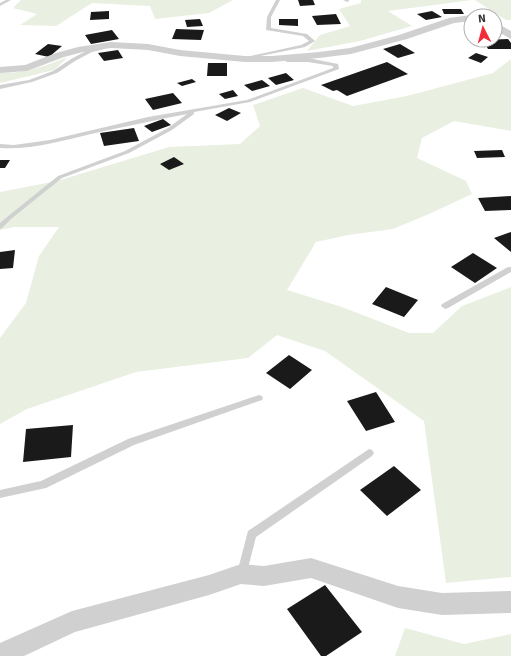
<svg xmlns="http://www.w3.org/2000/svg" width="511" height="656" viewBox="0 0 511 656" font-family="Signika,sans-serif">
	<rect width="100%" height="100%" fill="#fff"/>
	<path fill="#e9f0e1" d="M21,0H233L209,13L155,19L150,6L92,3L56,26L20,25L37,14L13,8Z
		M361,0H472L388,11L412,26L360,41L307,51L320,35L350,26L339,9L361,3Z
		M475,0H511V20H506Z
		M68,57L54,70L0,83V72C24,75 46,65 68,57Z
		M511,59V131L454,121L422,138L417,158L466,181L472,194L429,214L393,229L348,235L316,242L287,290L342,307L409,333H433L462,306L511,287V577L446,583L424,421L325,351L277,335L248,358L136,372L27,409L0,424V338L26,303L39,256L59,227H14L0,230V192L57,181L169,147L240,144L260,126L253,105L303,88L353,106L407,96L493,73Z
		M405,628L464,644L511,634V656H395Z"/>
	<path fill="#1a1a1a" d="M298,0H313L315,5L300,6Z
		M442,9H461L464,14H444Z
		M109,11V19L90,20L91,12Z
		M432,11L442,17L426,20L417,14Z
		M336,14L341,24L317,25L312,16Z
		M200,19L203,26L187,27L185,20Z
		M279,19H298V26L279,25Z
		M176,29L204,30L201,40L172,39Z
		M112,30L119,39L91,44L85,35Z
		M508,39L511,43V49H488L483,40Z
		M48,44L62,46L49,57L35,54Z
		M400,44L415,53L398,58L383,49Z
		M118,50L123,58L104,61L98,53Z
		M476,53L488,57L481,63L468,58Z
		M387,62L408,74L347,96L337,90L333,91L321,85Z
		M208,63H227V76H207Z
		M286,73L294,80L276,85L268,78Z
		M192,79L196,82L182,86L177,83Z
		M262,80L270,86L252,91L244,85Z
		M233,90L238,96L225,99L219,94Z
		M173,93L182,103L153,110L145,99Z
		M229,108L241,113L227,121L215,115Z
		M163,119L171,125L152,132L144,126Z
		M134,128L139,141L104,146L100,133Z
		M502,150L505,157L477,158L474,151Z
		M174,157L184,164L169,170L160,164Z
		M0,160H10L5,168H0Z
		M511,196V210L485,211L478,198Z
		M511,232V252L494,238Z
		M15,250L13,268L0,269V252Z
		M473,253L497,268L475,283L451,267Z
		M386,287L418,300L404,317L372,304Z
		M289,355L312,370L290,389L266,373Z
		M376,392L395,422L366,431L347,401Z
		M73,425L71,457L23,462L26,429Z
		M394,466L421,490L387,516L360,490Z
		M325,585L362,632L326,656H321L287,609Z"/>
	<g fill="none" stroke-linecap="round" stroke-linejoin="round">
		<path fill="#d0d0d0" fill-rule="evenodd" d="M6,0H11L0,6V3Z
			M276,0H280L271,17V28L307,34L315,41L305,47L246,59V57L301,45L309,41L303,36L266,30L267,17Z
			M343,0H349V1L347,2Z
			M102,46L105,48L104,49L92,52L75,61L57,73L32,82L0,89V85L29,80L53,71L71,59L88,50Z
			M308,58L338,64L339,69L250,102L194,112V114L172,130L129,153L62,178L11,219L2,228L0,229V223L7,217L58,176L125,151L168,128L187,114C155,120 123,127 91,134C61,141 31,150 0,148V144L14,145L50,140L148,117L247,100L333,68V66L308,62H287L284,60L287,58Z
			M508,267H511V272L448,308L445,309L441,306L442,304Z
			M259,395L262,396L263,398L262,400L134,445L46,488L0,498V490L41,481L128,439Z
			M369,449L372,450L374,453L372,456L256,537L246,576L242,578L238,576L237,573L248,531Z"/>
		<path fill="#d0d0d0" fill-rule="evenodd" d="M471,15L475,16H471V21L454,23L407,39L351,54L319,58L272,62H245L180,56L148,50L111,48L83,52L64,57L27,71L0,73V67L25,65L56,53L78,47L111,42L148,44L180,50L245,56H272L319,52L350,48L399,35L449,18Z
			M495,22L511,31V39L495,30Z
			M311,558L398,586L442,593L511,591V613L442,615L398,608L311,578L264,586L241,584L209,595L75,632L24,656H0V643L72,611L209,575L241,564L264,566Z"/>
	</g>
	<g transform="translate(483 28) rotate(354)"><circle r="19" fill="#ffffff" stroke="#adadad"/>
	<path d="M0-3L7 15L0 10L-7 15Z" fill="#f32c3a"/>
	<text y="-6" font-size="11" font-weight="bold" text-anchor="middle" fill="#333333">N</text>
	</g>
</svg>
